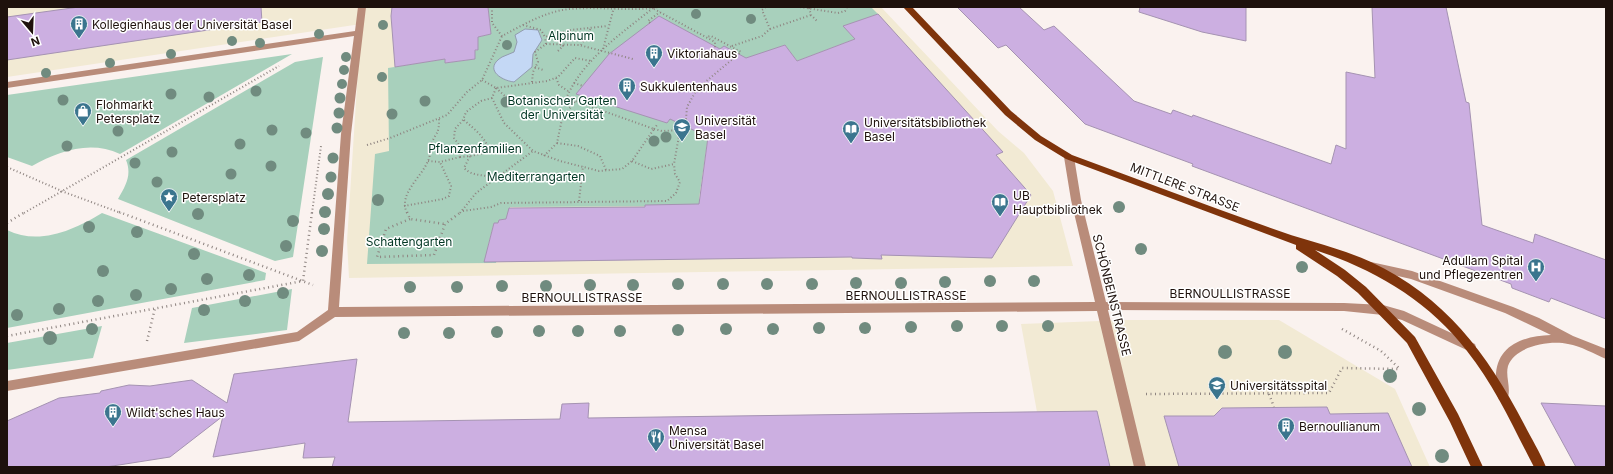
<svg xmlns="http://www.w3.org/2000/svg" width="1613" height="474" viewBox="0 0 1613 474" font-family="Inter,sans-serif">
	<rect width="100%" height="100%" fill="#faf2ef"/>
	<path fill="#f2ead4" d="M7,7H881L998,131L1024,153L1053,191L1073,266L349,278L347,241L361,24L7,77Z
		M1126,320H1279L1395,389L1430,467H1047L1021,324Z"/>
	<path fill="#a8d0bc" d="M488,7H871L878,14L844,26L855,39L797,61L785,45L777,48L708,137L699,199L707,200L706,206L510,207L506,219L499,220L498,223H494L488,246L499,250L496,263L367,264L375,154L389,151L388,68L445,59V63L475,59L466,52L478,50V37L491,34Z
		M292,54L120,154C90,140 59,151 32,166L7,157V95Z
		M323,57L293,257L275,261L118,199C126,185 132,175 126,160L295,62Z
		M102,213L266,273L265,280L7,328V230C39,246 74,230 102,213Z
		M292,289L287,330L184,343L192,308Z
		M102,326L93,358L7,370V343Z"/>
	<path fill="#c4d8f5" stroke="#929caf" d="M525,29L538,30L542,40L533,54L532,67L514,82C499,80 484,68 502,57C506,55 510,54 514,52L517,42L515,35Z"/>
	<path fill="#ccafe1" stroke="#a593b2" d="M79,7H261L262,22L7,60V17Z
		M392,7H488L491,34L478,37V50H475V59L445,63V59L395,67L391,16Z
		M957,7H1019L1044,30L1054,26L1134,101L1171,114L1173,110L1192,117L1193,115L1331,164L1336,145L1346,149V72L1375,78L1372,7H1446L1466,102L1469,103L1482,225L1533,243L1535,234L1606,260V319L1551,298L1549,302L1512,288L1511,284L1192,166L1193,164L1085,124L1006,45L998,48Z
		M1140,7H1246V41L1202,32L1139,12Z
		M878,14L1003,152L996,155L1031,195L992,258L881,255L882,259L852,258V257L484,262L494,223H498L499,220L506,219L509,208L645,207V205L699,204L708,137L670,119L667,123L576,94L609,54L659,16L720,49L724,46L746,58L785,45L797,61L855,39L843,26Z
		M357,359L348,422L560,419L562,404L589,403L588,418L1097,411L1110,467H332L335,457L303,458L305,443L213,457L223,416L170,457L106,467H7V421L59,398L100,393L101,391L129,385L150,386L192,380L227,403L234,374Z
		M1541,403L1606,406V467H1576Z
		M1327,407L1330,414L1388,413L1412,467H1179L1164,416H1214L1222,408Z"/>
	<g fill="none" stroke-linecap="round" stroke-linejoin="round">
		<path stroke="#8e8480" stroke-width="2" stroke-dasharray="1 2.5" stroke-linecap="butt" d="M492,7V23L502,36C523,25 546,11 570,9C600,6 629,12 659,7
			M800,7L838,13L845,11L847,7
			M809,8L811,15L818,22
			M654,9L715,42V50
			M650,23L648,21L660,12
			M523,25L541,30L545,37L570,30L607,26
			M770,29L811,15
			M546,44L579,45L633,59
			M581,45L591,28
			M732,46L762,36L770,29L762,10L766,7
			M603,49L614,7
			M558,51L563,46L559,43
			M535,67L543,70
			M556,78L559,85L568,91
			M482,80L496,88L547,81L558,77L575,58L591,61
			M532,82L533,72L538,62L535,52L546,44L545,37
			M574,83L583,86
			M496,88L506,97L548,102L566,99L575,101L654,129L632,161L622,169L599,171L560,161L533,151L504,123L492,98Z
			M566,99C582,60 621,34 653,8
			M464,120C474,129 487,138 489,152L470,156
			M654,129L662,131L680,130
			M654,129L657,125
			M557,143L578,146L600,156L606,170
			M367,145L390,138L447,115L467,92L482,80L502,36
			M544,156L557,143L562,119L575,101
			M460,157L470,156L464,168C473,177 484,174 495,178
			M428,161L440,162L460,157L459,145L454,138L455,129L463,120L466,112L481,101L492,98
			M632,161L651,169L674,164L680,130L686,119L687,107L697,89L741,52L711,36L706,37
			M7,167L64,192L121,213
			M579,201L583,166
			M404,206L443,199L449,196L451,186L440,162
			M463,211L491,207L501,203L667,201L676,193L680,182L675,174L674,164
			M24,213L279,66
			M312,213L321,146
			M407,213C398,194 421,178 428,161C431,155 430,148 432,142C437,131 439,134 439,119
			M460,213L476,193L533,151"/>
		<path stroke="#8e8480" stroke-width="2.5" stroke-dasharray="1 3.5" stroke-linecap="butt" d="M119,212L313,285
			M407,212L410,219L445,224
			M410,219L386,229L377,257L434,255L445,224L461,212
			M7,223L25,212
			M1342,329L1381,351L1400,369
			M7,336L303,281L312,212
			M147,341L155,308
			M1146,394L1329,393L1342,368L1400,369
			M1269,394L1274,407"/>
		<path fill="#b98c7a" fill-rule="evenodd" d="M358,7H366L351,134L339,307L1095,302L1071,200L1064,157L1069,154L1074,157L1081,200L1106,302L1344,303L1383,305L1404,311L1475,344L1476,347L1475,350L1471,352L1402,320L1383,315L1344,311L1108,310L1146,467H1134L1097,311L335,317L299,341L7,391V381L297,332L328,310L341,134L354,36L7,88V82L355,31Z
			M1371,262L1412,271L1513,307L1539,318L1573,336L1606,349V359C1594,354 1581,346 1568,344C1550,340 1515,346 1508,366C1505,377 1512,389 1507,400L1503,401L1499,400C1496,394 1497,387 1496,381C1494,347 1521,336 1551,335L1505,313L1411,279L1367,269L1366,266L1367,263Z"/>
		<path fill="#7f340b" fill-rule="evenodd" d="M903,7H912L1011,111L1041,136L1072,155C1138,179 1203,204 1268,227C1302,240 1338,247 1371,262C1445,297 1487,353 1524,424C1531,438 1540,452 1546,467H1534C1513,427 1495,386 1467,351C1429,301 1374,269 1315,250L1345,270L1366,287L1415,337L1458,414L1483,467H1471L1450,422L1407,343L1358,293L1337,276L1296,249V245L1066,159L1035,140L1005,115Z"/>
	</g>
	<g fill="#708b7f">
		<circle cx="696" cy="14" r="5"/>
		<circle cx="751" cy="19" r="5"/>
		<circle cx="383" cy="25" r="5"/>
		<circle cx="319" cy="34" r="5"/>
		<circle cx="232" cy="41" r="5"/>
		<circle cx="260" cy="43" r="5"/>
		<circle cx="507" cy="45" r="5"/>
		<circle cx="171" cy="54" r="5"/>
		<circle cx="346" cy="57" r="5"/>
		<circle cx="110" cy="63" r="5"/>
		<circle cx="344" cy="70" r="5"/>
		<circle cx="46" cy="73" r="5"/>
		<circle cx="382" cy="77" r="5"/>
		<circle cx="342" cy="84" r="5"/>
		<circle cx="256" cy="91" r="5.5"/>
		<circle cx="171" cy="94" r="5.5"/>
		<circle cx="209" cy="97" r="5.5"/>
		<circle cx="340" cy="98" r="5.5"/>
		<circle cx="63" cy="100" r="5.5"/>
		<circle cx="425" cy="101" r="5.5"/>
		<circle cx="506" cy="102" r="5.5"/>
		<circle cx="339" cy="113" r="5.5"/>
		<circle cx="392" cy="114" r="5.5"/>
		<circle cx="337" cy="128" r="5.5"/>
		<circle cx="272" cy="130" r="5.5"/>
		<circle cx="118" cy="131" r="5.5"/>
		<circle cx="306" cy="133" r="5.5"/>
		<circle cx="666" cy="137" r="5.5"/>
		<circle cx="654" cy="141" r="5.5"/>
		<circle cx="240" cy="144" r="5.5"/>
		<circle cx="67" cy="146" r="5.5"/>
		<circle cx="172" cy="152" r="5.5"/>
		<circle cx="333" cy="158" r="5.5"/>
		<circle cx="135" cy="163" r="5.5"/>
		<circle cx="271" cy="166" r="5.5"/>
		<circle cx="231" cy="174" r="5.5"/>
		<circle cx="331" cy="177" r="5.5"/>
		<circle cx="157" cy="182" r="5.5"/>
		<circle cx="328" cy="194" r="6"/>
		<circle cx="378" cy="200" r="6"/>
		<circle cx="1119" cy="207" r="6"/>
		<circle cx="325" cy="212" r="6"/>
		<circle cx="198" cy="214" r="6"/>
		<circle cx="293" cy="221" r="6"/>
		<circle cx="89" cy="227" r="6"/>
		<circle cx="324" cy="229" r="6"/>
		<circle cx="137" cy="232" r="6"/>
		<circle cx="286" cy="246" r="6"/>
		<circle cx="1141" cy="249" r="6"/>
		<circle cx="322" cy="251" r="6"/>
		<circle cx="194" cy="254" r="6"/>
		<circle cx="1302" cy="267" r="6"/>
		<circle cx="103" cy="271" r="6"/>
		<circle cx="249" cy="275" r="6"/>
		<circle cx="207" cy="279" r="6"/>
		<circle cx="990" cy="281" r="6"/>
		<circle cx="1034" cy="281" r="6"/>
		<circle cx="945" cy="282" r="6"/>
		<circle cx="856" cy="283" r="6"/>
		<circle cx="901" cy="283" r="6"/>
		<circle cx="678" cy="284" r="6"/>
		<circle cx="723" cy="284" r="6"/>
		<circle cx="767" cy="284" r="6"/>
		<circle cx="812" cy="284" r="6"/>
		<circle cx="590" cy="285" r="6"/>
		<circle cx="633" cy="285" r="6"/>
		<circle cx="502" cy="286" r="6"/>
		<circle cx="546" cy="286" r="6"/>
		<circle cx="410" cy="287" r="6"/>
		<circle cx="457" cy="287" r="6"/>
		<circle cx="171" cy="289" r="6"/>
		<circle cx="283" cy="293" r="6"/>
		<circle cx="136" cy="295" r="6"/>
		<circle cx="98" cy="301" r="6"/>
		<circle cx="245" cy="301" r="6"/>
		<circle cx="59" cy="309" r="6"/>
		<circle cx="204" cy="310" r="6"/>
		<circle cx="17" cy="315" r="6"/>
		<circle cx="957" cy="326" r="6"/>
		<circle cx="1002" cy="326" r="6"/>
		<circle cx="1048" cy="326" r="6"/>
		<circle cx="911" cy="327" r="6"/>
		<circle cx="819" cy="328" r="6"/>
		<circle cx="865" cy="328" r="6"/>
		<circle cx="92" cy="329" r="6"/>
		<circle cx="726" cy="329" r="6"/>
		<circle cx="773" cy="329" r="6"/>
		<circle cx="678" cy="330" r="6"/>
		<circle cx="539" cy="331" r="6"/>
		<circle cx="578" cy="331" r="6"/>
		<circle cx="620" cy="331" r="6"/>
		<circle cx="497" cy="332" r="6"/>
		<circle cx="404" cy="333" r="6"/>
		<circle cx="449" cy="333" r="6"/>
		<circle cx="50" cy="338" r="7"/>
		<circle cx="1225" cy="352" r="7"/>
		<circle cx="1285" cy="352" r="7"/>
		<circle cx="1390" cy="376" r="7"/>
		<circle cx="1419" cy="409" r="7"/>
		<circle cx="1442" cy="456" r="7"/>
	</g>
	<defs>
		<g id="building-pin" transform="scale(0.9)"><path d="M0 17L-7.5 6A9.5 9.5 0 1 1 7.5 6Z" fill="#3b758e" stroke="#fff"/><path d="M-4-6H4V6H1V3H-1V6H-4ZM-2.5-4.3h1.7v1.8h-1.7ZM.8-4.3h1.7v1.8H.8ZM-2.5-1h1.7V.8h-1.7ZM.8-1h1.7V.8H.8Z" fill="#fff"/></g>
		<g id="shop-pin" transform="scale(0.9)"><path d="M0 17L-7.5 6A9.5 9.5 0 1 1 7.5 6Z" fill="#3b758e" stroke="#fff"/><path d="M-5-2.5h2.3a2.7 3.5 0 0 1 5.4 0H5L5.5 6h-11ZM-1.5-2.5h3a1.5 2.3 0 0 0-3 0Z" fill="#fff"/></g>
		<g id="university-pin" transform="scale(0.9)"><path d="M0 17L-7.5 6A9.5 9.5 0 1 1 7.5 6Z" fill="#3b758e" stroke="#fff"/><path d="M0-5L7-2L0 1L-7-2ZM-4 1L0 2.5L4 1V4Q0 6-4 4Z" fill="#fff"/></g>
		<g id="library-pin" transform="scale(0.9)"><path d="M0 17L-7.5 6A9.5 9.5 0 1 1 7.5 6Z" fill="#3b758e" stroke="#fff"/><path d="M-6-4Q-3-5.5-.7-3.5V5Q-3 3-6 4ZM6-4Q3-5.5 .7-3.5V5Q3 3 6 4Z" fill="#fff"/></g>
		<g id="sight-pin" transform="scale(0.9)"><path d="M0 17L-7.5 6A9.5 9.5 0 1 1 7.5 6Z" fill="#3b758e" stroke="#fff"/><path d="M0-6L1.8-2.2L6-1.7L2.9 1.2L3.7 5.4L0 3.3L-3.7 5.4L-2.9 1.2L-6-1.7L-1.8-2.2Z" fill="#fff"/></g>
		<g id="hospital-pin" transform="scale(0.9)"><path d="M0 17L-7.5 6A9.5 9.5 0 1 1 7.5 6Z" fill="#3b758e" stroke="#fff"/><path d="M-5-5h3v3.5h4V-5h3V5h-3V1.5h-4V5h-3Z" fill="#fff"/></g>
		<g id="restaurant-pin" transform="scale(0.9)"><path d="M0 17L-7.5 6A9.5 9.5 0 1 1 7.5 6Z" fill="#3b758e" stroke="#fff"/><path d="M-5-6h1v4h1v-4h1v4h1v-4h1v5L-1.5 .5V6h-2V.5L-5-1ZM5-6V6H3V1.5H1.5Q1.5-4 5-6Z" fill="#fff"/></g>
	</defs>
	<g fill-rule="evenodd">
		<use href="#building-pin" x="79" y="24"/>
		<use href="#building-pin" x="654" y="53"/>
		<use href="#building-pin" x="627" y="86"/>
		<use href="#shop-pin" x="83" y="111"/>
		<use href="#university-pin" x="682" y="127"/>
		<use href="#library-pin" x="851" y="129"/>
		<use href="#sight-pin" x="169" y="197"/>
		<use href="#library-pin" x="1000" y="202"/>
		<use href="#hospital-pin" x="1536" y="267"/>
		<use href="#university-pin" x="1217" y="385"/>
		<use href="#building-pin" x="113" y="412"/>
		<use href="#building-pin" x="1286" y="426"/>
		<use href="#restaurant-pin" x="656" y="437"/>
	</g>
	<g text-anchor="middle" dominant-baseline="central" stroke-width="3" stroke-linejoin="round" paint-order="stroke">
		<g font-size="12" fill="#1e110c" stroke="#fff" text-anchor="start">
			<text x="92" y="24">Kollegienhaus der Universität Basel</text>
			<text x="667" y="53">Viktoriahaus</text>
			<text x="640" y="86">Sukkulentenhaus</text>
			<text x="96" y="104">Flohmarkt<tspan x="96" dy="14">Petersplatz</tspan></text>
			<text x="695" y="120">Universität<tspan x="695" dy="14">Basel</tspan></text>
			<text x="864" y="122">Universitätsbibliothek<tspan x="864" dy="14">Basel</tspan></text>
			<text x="1013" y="195">UB<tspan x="1013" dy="14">Hauptbibliothek</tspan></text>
			<text x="182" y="197">Petersplatz</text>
			<text x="1523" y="260" text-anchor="end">Adullam Spital<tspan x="1523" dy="14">und Pflegezentren</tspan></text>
			<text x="1230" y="385">Universitätsspital</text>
			<text x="126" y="412">Wildt'sches Haus</text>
			<text x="1299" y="426">Bernoullianum</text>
			<text x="669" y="430">Mensa<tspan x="669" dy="14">Universität Basel</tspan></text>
		</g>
		<g font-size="12" fill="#003623" stroke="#fff">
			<text x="571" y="35">Alpinum</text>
			<text x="562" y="100">Botanischer Garten<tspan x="562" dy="14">der Universität</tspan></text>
			<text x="475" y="148">Pflanzenfamilien</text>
			<text x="536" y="176">Mediterrangarten</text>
			<text x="409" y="241">Schattengarten</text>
		</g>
		<g font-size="12" fill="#1e110c" stroke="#fff">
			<text transform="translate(1185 187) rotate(21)">MITTLERE STRASSE</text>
			<text x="1230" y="293">BERNOULLISTRASSE</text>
			<text x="906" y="295">BERNOULLISTRASSE</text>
			<text transform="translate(1112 295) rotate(76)">SCHÖNBEINSTRASSE</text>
			<text x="582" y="297">BERNOULLISTRASSE</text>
		</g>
	</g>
	<rect width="1613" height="474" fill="none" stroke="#1e110c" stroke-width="16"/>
	<g transform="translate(32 32) rotate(161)" stroke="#ffffff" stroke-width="3" paint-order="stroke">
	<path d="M0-3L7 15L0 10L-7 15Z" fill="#1e110c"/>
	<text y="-6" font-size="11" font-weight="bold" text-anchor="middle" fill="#1e110c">N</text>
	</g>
</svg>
